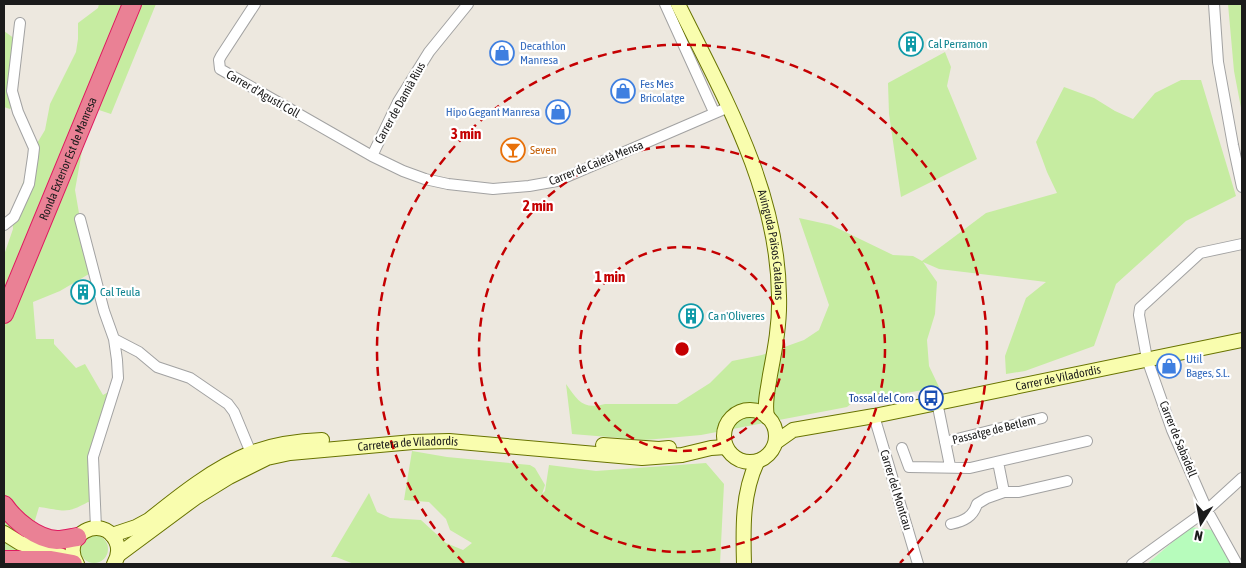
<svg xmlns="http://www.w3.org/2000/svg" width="1246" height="568" viewBox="0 0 1246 568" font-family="'Asap Condensed',sans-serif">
	<rect width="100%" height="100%" fill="#ede8df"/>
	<path fill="#c6eca1" d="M99,4H156L111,114L96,109L82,151L75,190L80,219L94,271L60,291L33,302L36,339H54V344L76,368L85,364L103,395L116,388L95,449V504L88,502C65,515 63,510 39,507L32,530L16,519L15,564H4V255L13,229L12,211L26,175L30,155L45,130L50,104L76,52L78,39V23L98,8Z
		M1228,4H1242V113L1234,71Z
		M4,31L22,44L17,84V101L10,109L4,107Z
		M945,52L951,67L947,86L977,159L901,197L889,114L888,83Z
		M1181,80H1201L1236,196L1186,221L1116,284L1094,346L1025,371L1006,374L1005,356L1026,298L1046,282L939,269L923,262L937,282L935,314L927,340L929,366L939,387L852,403L847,407L701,435L645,440L572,434L566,384C578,401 583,410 605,404H677L710,383L732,361L762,355L804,340L819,330L829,305L799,218L831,225L893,255L913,256L922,261L986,213L1057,193L1047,172L1036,142L1064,87L1094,98L1115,111L1133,119L1155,93Z
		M412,451L447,457L530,465L535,468L545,485L542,494L545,491L549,465L596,471L706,463L724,484L720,564H354L336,557H331L369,493L377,512L390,518L421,520L446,543L463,550L472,543L450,530L446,519L429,502L404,500Z
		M80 549a14 14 0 1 1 28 0a14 14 0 1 1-28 0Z"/>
	<path fill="#b7fcbc" d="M1190,527L1212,530L1231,564H1147Z"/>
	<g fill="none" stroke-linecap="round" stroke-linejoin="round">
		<g stroke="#a2a2a2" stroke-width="12">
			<path id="street" d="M255,4L221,56L219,60L220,69L372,156L403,171L425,179L448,184L493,189L529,186L557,181L729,107
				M665,4L714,112
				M1214,4L1218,62L1233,145L1242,187
				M372,156L398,102L429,52L468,4
				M80,219L104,311L114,339L139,352L157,367L190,378L228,404L234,412L251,453
				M4,225L14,217L29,184L33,157L34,148L18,112L12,91L20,23
				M937,402L950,466
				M874,416L918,564
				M945,442L1042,418
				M902,448L909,467L970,468L1087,441
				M998,462L1004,492
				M951,524C964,521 973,517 977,504L987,498L1004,492H1019L1067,481
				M96,528L93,457L118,378L117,360L114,339
				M1132,564L1207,510L1242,478
				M1237,564L1207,510L1172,430L1147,359L1139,315L1140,308L1200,253L1242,244"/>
		</g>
		<g stroke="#687300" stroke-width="16">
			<g id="secondary">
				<path id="s1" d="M678,4C724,97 778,190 779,296C780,323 775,349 770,375C768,390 764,402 767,417"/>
				<circle cx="750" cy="436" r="26"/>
				<path id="s2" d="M776,442L793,430L874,416L1242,340"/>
				<path d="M603,445L659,449L669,448"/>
				<path d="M4,533L20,543L62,556"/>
				<path d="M112,535L136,527L149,520C180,495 214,468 251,453C274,444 298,441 322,440"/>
				<path id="s3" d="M118,555L195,498L229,477L267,458L290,453L413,442L449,441L642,458L682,455L711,448L726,447"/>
				<path d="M77,564C59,535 103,513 116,541C120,549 118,557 114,564"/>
				<path d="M744,564C743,529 742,494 757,462"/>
			</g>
		</g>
		<g stroke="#de195f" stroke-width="20">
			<g id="highway">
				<path id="s4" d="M4,314L132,4"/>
				<path d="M4,505C15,521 37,539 57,540C64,540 71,538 77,537"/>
				<path d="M4,560H51L73,564"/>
			</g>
		</g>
		<use href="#street" stroke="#fff" stroke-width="10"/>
		<use href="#secondary" stroke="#f9fdae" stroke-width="14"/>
		<use href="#highway" stroke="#ea8195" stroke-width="18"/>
	</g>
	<g fill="none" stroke="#c50002" stroke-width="2.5" stroke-dasharray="9 6">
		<circle cx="682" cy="349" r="102"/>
		<circle cx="682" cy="349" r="203"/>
		<path d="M464 563A305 305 0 1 1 900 563"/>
	</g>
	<defs>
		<g id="building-ring" transform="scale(1.25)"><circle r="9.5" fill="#fff" stroke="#0f9aa8" stroke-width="1.5"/><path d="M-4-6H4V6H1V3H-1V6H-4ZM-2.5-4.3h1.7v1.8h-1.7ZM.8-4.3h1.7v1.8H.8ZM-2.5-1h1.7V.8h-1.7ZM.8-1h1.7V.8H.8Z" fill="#0f9aa8"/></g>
		<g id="shop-ring" transform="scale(1.25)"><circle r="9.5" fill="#fff" stroke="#3f7fe0" stroke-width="1.5"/><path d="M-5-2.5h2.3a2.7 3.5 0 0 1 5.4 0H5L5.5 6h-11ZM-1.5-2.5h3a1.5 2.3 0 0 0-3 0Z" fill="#3f7fe0"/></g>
		<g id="bar-ring" transform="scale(1.25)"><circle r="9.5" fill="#fff" stroke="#e8710a" stroke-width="1.5"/><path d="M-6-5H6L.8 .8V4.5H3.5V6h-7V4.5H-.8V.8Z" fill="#e8710a"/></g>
		<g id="bus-ring" transform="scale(1.25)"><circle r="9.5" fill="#fff" stroke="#1a4fb4" stroke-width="1.5"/><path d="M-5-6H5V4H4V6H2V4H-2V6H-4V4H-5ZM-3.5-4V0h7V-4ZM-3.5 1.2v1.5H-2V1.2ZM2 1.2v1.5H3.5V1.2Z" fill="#1a4fb4"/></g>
	</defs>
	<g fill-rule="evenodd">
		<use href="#building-ring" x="911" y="44"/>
		<use href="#shop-ring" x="502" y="53"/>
		<use href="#shop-ring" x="623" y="91"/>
		<use href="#shop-ring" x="558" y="112"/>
		<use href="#bar-ring" x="513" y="150"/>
		<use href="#building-ring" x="83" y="292"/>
		<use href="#building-ring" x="691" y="316"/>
		<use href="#shop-ring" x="1169" y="366"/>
		<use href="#bus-ring" x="931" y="398"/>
	</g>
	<g text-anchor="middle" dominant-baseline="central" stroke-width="4.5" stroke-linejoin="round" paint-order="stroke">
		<g font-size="12" fill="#0d838f" stroke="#fff" text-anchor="start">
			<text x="928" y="44">Cal Perramon</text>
			<text x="100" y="292">Cal Teula</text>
			<text x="708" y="316">Ca n'Oliveres</text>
		</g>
		<g font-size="12" fill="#366cbe" stroke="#fff" text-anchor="start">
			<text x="520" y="46">Decathlon<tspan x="520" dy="14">Manresa</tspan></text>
			<text x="640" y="84">Fes Mes<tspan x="640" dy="14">Bricolatge</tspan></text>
			<text x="540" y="112" text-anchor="end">Hipo Gegant Manresa</text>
			<text x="1186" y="359">Util<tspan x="1186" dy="14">Bages, S.L.</tspan></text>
		</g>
		<g font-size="12" fill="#1b1b1b" stroke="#fff">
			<text transform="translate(263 94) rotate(30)">Carrer d'Agustí Coll</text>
			<text transform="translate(400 103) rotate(-61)">Carrer de Damià Rius</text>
			<text stroke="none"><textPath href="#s4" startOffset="168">Ronda Exterior Est de Manresa</textPath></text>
			<text transform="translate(596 163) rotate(-22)">Carrer de Caietà Mensa</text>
			<text stroke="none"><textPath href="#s1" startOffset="260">Avinguda Països Catalans</textPath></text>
			<text stroke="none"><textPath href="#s2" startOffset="291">Carrer de Viladordis</textPath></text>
			<text transform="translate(994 430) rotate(-14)">Passatge de Betlem</text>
			<text transform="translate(1178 439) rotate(68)">Carrer de Sabadell</text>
			<text stroke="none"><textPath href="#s3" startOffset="320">Carretera de Viladordis</textPath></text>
			<text transform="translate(896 490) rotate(73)">Carrer del Montcau</text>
		</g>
		<g font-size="12" fill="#c56008" stroke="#fff" text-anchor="start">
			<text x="530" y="150">Seven</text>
		</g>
		<g font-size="12" fill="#164399" stroke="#fff" text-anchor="end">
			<text x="914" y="398">Tossal del Coro</text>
		</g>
	</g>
	<circle cx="682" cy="349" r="8" fill="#c50002" stroke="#fff" stroke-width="2.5"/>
	<g font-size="15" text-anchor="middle" font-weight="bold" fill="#c50002" stroke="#fff" stroke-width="4.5" stroke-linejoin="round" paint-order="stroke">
		<text x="466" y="139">3 min</text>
		<text x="538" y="211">2 min</text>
		<text x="610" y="282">1 min</text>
	</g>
	<rect width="1246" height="568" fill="none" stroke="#1b1b1b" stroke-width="10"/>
	<g transform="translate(1201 523) rotate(191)" stroke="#ffffff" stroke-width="4" paint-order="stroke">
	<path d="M0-4L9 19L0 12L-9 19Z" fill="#1b1b1b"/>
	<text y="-8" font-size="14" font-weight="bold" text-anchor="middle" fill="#1b1b1b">N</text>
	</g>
</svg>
